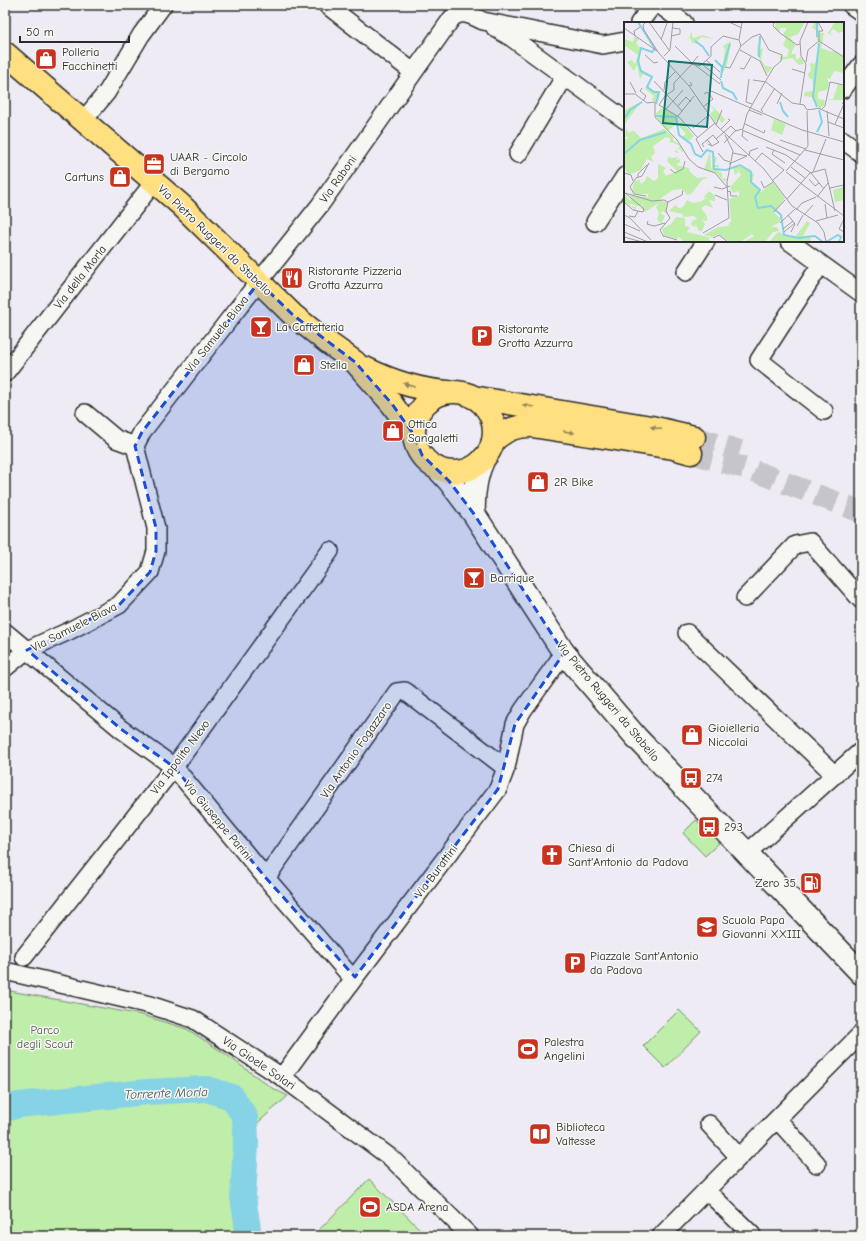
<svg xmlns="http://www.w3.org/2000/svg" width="866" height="1241" viewBox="0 0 866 1241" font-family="'Comic Neue',sans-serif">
	<rect width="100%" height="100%" fill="#eeebf4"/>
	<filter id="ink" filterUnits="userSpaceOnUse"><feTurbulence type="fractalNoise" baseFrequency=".025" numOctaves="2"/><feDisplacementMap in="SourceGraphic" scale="8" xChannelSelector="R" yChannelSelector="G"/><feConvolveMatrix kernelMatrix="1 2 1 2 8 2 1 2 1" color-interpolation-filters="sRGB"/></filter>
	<g filter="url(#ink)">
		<path fill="#bfedaa" stroke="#758c6a" d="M696,820L702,826L699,828L706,835L709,833L719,843L705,856L683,833Z
			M5,989L10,991L142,1015L187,1029L224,1053L272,1088L288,1096L253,1127L243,1130L241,1118L230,1099L206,1091L20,1107L5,1112Z
			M679,1010L701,1031L665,1068L643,1046Z
			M205,1093L229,1100L239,1118V1197L234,1236H5V1114L22,1109Z
			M369,1179L427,1236H313Z"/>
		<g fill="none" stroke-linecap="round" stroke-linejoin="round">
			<path stroke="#86d3e5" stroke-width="26" d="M5,1109L18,1105L147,1092L207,1089L232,1097L245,1117L246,1143L243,1197L248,1229L246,1236"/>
			<path stroke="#c7c5cc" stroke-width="22" stroke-dasharray="22 11" stroke-linecap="butt" d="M694,437L740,451
				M691,453L749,469L861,512"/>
			<g stroke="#2b2b2b" stroke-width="20">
				<path id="street" d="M327,5L413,72
					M660,5L684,23
					M851,5L861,12
					M639,23L653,5
					M495,28L512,38L625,120
					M843,89L861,65
					M83,121L107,92L141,35L163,5
					M843,140L861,153
					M518,154L565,76
					M595,222L625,176
					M789,241L861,293
					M821,264L759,360L824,411
					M686,272L706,241
					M5,373L154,182
					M85,413L116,439L135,446
					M745,598L795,545L810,542L861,600
					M5,632L121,729L174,767L266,878L347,972L355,977
					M687,633L835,775
					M5,668L27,650L69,631L119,605L150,572L156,551V528L135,446L142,432L234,313L320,205L452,18C462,9 472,16 483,21L603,45L625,41
					M747,853L861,751
					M266,878L397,692L405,691L506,768
					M24,957L174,767L330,551
					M5,971L150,1005L193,1019L282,1077L391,1158L470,1236
					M282,1077L355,977L498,789L506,768L515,724L523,710L564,653
					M777,1119L817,1164
					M709,1124L739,1157
					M706,1190L752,1235
					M661,1236L861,1034"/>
			</g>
			<g stroke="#2b2b2b" stroke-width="25">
				<path id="secondary" d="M437,468L449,481L474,514L564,653L636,737L861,973
					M474,514C473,494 475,477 484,458"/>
			</g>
			<g stroke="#2b2b2b" stroke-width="25">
				<path id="primary" d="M5,53L181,205L293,315L327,342L355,362L392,404L414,435
					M365,368C391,381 419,390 448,392
					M414 432a40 40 0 1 1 80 0a40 40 0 1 1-80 0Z"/>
			</g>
			<g stroke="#2b2b2b" stroke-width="25">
				<path id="highway" d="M473,397L651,427L694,437
					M493,441C505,431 515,425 532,426L673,448L691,453"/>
			</g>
			<use href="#street" stroke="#f6f6f2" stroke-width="17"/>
			<use href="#secondary" stroke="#f6f6f2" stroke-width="22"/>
			<use href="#primary" stroke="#ffdf80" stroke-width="22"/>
			<use href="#highway" stroke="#ffdf80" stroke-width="22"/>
		</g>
		<defs><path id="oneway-solid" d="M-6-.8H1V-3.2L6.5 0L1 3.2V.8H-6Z"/></defs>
		<g fill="#958556">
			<use href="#oneway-solid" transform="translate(409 385) rotate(-164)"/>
			<use href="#oneway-solid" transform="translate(528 406) rotate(-170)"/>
			<use href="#oneway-solid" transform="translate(656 428) rotate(-167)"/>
			<use href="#oneway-solid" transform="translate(569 432) rotate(9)"/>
		</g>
	</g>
	<path fill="#1d4ed8" fill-opacity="0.2" stroke="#1d4ed8" stroke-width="3" stroke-dasharray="8 5" stroke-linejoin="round" d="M259,282L293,315L355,362L392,404L414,435L422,455L449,481L474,514L564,653L515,724L498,789L355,977L266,878L174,767L121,729L27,650L119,605L150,572L156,551V528L135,446L142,432Z"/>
	<defs>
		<g id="shop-square" transform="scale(1.15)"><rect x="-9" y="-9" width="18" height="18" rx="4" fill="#c8321e" stroke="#f6f6f2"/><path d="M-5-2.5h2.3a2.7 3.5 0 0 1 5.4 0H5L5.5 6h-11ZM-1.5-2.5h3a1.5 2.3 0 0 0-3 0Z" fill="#fff"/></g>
		<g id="office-square" transform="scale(1.15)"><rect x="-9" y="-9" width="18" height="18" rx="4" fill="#c8321e" stroke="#f6f6f2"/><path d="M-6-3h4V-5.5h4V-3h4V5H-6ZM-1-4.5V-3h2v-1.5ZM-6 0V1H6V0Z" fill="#fff"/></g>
		<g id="restaurant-square" transform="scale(1.15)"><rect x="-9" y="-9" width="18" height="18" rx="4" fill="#c8321e" stroke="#f6f6f2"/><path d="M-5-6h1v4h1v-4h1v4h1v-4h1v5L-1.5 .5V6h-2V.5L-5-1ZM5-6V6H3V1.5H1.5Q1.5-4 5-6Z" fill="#fff"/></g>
		<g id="bar-square" transform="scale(1.15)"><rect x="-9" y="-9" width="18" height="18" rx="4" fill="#c8321e" stroke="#f6f6f2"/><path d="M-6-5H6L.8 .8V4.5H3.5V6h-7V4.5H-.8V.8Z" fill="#fff"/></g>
		<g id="parking-square" transform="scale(1.15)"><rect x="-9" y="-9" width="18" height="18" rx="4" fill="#c8321e" stroke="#f6f6f2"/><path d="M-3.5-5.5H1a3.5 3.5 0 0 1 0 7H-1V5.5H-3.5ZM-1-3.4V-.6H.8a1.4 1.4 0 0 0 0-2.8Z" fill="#fff"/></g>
		<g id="bus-square" transform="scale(1.15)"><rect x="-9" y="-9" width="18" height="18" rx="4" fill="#c8321e" stroke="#f6f6f2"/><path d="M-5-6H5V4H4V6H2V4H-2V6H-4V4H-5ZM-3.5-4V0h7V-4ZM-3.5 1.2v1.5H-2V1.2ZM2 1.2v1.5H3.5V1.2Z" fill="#fff"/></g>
		<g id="church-square" transform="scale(1.15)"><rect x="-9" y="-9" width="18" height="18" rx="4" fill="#c8321e" stroke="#f6f6f2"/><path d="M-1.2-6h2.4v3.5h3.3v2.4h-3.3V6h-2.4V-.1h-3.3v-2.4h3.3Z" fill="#fff"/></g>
		<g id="fuel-square" transform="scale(1.15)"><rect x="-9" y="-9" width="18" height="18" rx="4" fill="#c8321e" stroke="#f6f6f2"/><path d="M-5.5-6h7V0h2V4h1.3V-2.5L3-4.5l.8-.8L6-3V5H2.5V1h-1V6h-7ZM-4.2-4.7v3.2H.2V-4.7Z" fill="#fff"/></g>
		<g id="school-square" transform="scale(1.15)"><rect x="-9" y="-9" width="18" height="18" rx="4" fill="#c8321e" stroke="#f6f6f2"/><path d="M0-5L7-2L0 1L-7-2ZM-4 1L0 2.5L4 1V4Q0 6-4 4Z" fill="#fff"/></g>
		<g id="stadium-square" transform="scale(1.15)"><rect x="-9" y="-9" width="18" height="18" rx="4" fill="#c8321e" stroke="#f6f6f2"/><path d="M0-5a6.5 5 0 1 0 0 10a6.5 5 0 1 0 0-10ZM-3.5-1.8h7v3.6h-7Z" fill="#fff"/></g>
		<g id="library-square" transform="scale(1.15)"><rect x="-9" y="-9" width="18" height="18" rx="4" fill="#c8321e" stroke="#f6f6f2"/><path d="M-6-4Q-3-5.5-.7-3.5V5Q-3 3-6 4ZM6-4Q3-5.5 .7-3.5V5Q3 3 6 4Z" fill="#fff"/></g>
	</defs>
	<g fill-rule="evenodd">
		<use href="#shop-square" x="46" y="59"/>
		<use href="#office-square" x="154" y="164"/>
		<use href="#shop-square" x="120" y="177"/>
		<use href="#restaurant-square" x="292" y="278"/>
		<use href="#bar-square" x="261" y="327"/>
		<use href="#parking-square" x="482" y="336"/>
		<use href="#shop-square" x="304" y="365"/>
		<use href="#shop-square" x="393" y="431"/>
		<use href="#shop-square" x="538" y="482"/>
		<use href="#bar-square" x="474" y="578"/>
		<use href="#shop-square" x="692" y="735"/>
		<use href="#bus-square" x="691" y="778"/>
		<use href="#bus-square" x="709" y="827"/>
		<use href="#church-square" x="552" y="855"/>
		<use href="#fuel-square" x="811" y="883"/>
		<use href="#school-square" x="707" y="927"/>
		<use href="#parking-square" x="575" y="963"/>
		<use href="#stadium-square" x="528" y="1049"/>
		<use href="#library-square" x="540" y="1134"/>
		<use href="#stadium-square" x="370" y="1207"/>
	</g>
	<g text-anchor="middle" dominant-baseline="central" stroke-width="3" stroke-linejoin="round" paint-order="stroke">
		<g font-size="12" fill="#2b2b2b" stroke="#f6f6f2" text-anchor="start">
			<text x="62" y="52">Polleria<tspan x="62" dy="14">Facchinetti</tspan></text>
			<text x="170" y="157">UAAR - Circolo<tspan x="170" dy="14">di Bergamo</tspan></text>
			<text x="104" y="177" text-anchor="end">Cartuns</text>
			<text x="308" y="271">Ristorante Pizzeria<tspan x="308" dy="14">Grotta Azzurra</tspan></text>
			<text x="276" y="327">La Caffetteria</text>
			<text x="498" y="329">Ristorante<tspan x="498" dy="14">Grotta Azzurra</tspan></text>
			<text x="320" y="365">Stella</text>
			<text x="408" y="424">Ottica<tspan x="408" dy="14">Sangaletti</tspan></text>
			<text x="554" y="482">2R Bike</text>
			<text x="490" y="578">Barrique</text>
			<text x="708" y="728">Gioielleria<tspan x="708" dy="14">Niccolai</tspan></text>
			<text x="706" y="778">274</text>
			<text x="724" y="827">293</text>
			<text x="568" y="848">Chiesa di<tspan x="568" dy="14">Sant'Antonio da Padova</tspan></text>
			<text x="796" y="883" text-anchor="end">Zero 35</text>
			<text x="722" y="920">Scuola Papa<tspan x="722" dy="14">Giovanni XXIII</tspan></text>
			<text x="590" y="956">Piazzale Sant'Antonio<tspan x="590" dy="14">da Padova</tspan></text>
			<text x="544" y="1042">Palestra<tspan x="544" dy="14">Angelini</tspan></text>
			<text x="556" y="1127">Biblioteca<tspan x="556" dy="14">Valtesse</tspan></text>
			<text x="386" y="1207">ASDA Arena</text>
		</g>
		<g font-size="12" fill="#2b2b2b" stroke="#f6f6f2">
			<text transform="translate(338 179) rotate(-55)">Via Raboni</text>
			<text transform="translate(215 240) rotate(44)">Via Pietro Ruggeri da Stabello</text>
			<text transform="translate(80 277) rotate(-52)">Via della Morla</text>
			<text transform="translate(217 334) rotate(-52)">Via Samuele Biava</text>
			<text transform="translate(74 627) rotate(-27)">Via Samuele Biava</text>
			<text transform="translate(608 701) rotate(50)">Via Pietro Ruggeri da Stabello</text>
			<text transform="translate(356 750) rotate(-55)">Via Antonio Fogazzaro</text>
			<text transform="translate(180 757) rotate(-53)">Via Ippolito Nievo</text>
			<text transform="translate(218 820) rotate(50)">Via Giuseppe Parini</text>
			<text transform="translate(436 871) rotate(-53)">Via Burattini</text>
			<text transform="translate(259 1063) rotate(34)">Via Gioele Solari</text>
		</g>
		<g font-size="12" fill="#505c4b" stroke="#f6f6f2">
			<text x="45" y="1030">Parco<tspan x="45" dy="14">degli Scout</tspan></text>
		</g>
		<g font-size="13" font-style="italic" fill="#42555a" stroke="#f6f6f2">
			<text transform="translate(166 1093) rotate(-2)">Torrente Morla</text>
		</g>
	</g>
	<g transform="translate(624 22)">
		<rect width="220" height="220" fill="#eeebf4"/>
		<path d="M152,0H181L174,12L166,15L171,23L167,32H172V38L177,35L180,42L175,43L168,36L156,38V34L163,35L165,28L159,23L162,16L159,12L163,6H156V10L151,6ZM191,0H194L195,11H200L197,26L208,30L210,28L220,35V51L210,49L206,57L203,56L205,61L203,68L194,70V77L201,78L200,84L194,86L188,75L180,74L181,70L190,69L188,57L185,56L184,52L187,48L186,41L191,42L196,21L193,18L192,8L188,6ZM211,0H220V9L215,11L209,7L206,11L209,14L204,11ZM67,9L69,16L79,13L90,17L78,15L73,19L77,24L72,19L69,22L66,16L61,18L66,15ZM11,14L15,17L12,21L15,25H17L15,43L18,49L29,54L24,64L30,69H36L34,80L28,78L30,74L21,67L27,55L19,52L16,57L13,43L10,49L3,40L8,38L11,42L14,33L0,23V17L9,20ZM134,17L135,28L139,26L137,37L141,44L149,45L143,52L133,32ZM107,19L103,43L97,54L101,28L99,24ZM214,62L220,64V78H202L209,77ZM18,79L2,100L0,105L1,88ZM85,81L101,97L98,101L95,97L92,101L86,92L90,88ZM38,86L55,95L51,103L44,109L33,96L32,91ZM150,97L162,102L158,113L147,108ZM58,100L70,114L65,119L58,115L62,112L54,103ZM2,106L4,110L10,109L17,116L40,107L49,115V118L56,123L59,129L58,131L56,126L52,128L55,131L50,130L56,124L47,120L46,122V116L42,115L29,124L31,131L27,135L30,140L23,137L17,148L4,153L0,144V118L6,115H1ZM86,129L87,146L88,148L89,132L93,137L90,143H95V146L89,144V146L101,148L93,149L98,151V156L103,157L101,160L92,151L80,148ZM45,134L47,136L55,135L52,138L56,137V140L52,143L65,146L66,150L73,156L84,155L78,158L67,172L63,173L59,167L49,168L37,176L36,179L43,180V192L39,189L36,191L41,194L37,202L33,197L35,191L32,185L35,181L21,190L17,186L19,183L18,181V184H12L5,181L7,184L12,185V188L0,180V172L7,179L6,171L10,174L24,175V172H11L8,169L10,160L15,157L17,162L21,159L23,154L30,159L34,156V142L42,146L39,149L42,154L53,149L43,139ZM114,144L126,147L130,153L128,160L137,170L149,160L161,176L150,191L156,196V200L147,205H153L155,209L149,210L141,220H120L130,214L128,212L118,219H105L94,212L89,215L80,213L94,205L104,204L107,199L105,177L115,174V169L109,171L106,165L117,153L113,147L114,150L111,153L109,146ZM219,165L220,178L211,180L209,168ZM85,169L91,174V179L85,178L89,186L82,183L77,186L83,194V199L78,198L81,202L78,209H75L72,203L71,205L67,203L68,199L73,197L70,194L59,195V192L45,189L51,183L55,186L59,185L63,178L69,181L76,180L84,175L79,176ZM52,195L61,196V204L66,205L63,210L88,216H84L87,220H60L55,215L53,217L40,213L38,207L47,202ZM183,199L186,201L179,214L191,213L186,215L187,220H145L154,210L171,215Z" fill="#bfedaa"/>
		<path fill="none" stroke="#86d3e5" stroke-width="2" d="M14,0L31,27L28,30L17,26L14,39L17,49L28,55L23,65L30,70H35L32,82M193,1V15M71,19L79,25L85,34M135,35L136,14M91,38L98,45L97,56M98,49L106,22M97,59L99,66L109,71L113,78M156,80L159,89L164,95M193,85L189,75L195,21M32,94L52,95L55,113L67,122L71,132L77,135L83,128L89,130L90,147L102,148L116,143L127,150V160L136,168L131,175L134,186L147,184L157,193L160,213L175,216L191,214L199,220M0,97L6,88L18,80M193,110L198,100L195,88M0,132L16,118L42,110M202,220L214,213L217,215L215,220"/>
		<path fill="none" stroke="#a09ea4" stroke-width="1" d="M22,0L19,3L20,8L34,30M25,0L45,28M105,0L118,6M150,0L149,4L156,11L173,23L176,22M194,0L199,9H195V19M0,6L33,29L65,64L68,63L66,60M11,14L10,9L16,5M47,14L56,12V7L48,6M37,18L43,1M51,24L68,41L74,34M117,24L115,18L118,0M116,28L136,39L143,54M21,33L30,41L34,40M40,34L46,28L49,0M82,38L96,50M182,40L184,28L195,19L220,35M78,42L97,58M71,43L96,62M101,45L106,46L117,24L128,15L136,12L145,28L158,33L157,39L150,45L141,60M116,46L120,47L127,35M168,47L181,51M125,57L122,80L128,82M129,58L142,60L168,81L180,83L183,88M30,59L58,89M6,60L12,71M65,64L93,104L140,147L168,184L194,201L200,210L202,220M18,66L16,69L22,74L19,79M40,68L41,60L52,49M87,69L178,108L220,120M0,72H11L23,81L31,80V95L53,118L65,137L74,145L91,151L103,165M153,82L158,71M176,82L182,42L177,34L176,19L184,0M54,84L62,75L67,80M79,85L89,77L83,70L80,72M42,87L59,68M196,87L220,97M198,87L201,84L206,60L220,63M125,88L138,93M183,88L197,86M203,89L204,100L220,106M139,90L137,88L151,66M54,94L70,74M204,100L205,114M121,102L140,111L141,108M211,102L220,82L218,81M92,103L98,88M69,106L85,93M97,107L106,98L104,97M118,108L176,133M119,109L118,114L124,119M74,116L55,95L35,83L41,74L50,68V61L68,42L76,44L87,34V25L99,14L115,18M83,117L88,124L84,122M156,118L182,127M100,121L111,109L119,107L123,92L141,60M88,124L95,120L92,117M80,125L78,122L89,113L92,117L107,104L112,109M142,125L162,133L187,151L200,167M150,128L148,132L161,141M181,128L220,138M79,130L72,117L91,101M94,131L100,138L106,140M109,131L123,134M125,134L126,129L134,126M131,139L138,131L160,148M105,142L123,134M167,145L181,156M46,147L51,151L59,147L61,139M162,149L184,124L183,89M162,150L220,194M189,150L202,117M0,151L7,153L9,159M14,155V152L23,143M185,157L191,164L195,161M137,159L140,166L149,160M148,159L160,148M90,165L98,167L106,164M206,166L220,163M103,170L106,169L107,174H113M91,173L103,178M22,174L10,172L6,165L12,156L18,154L25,141M193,175L204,161M163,177L186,151L201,147L211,189M28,179L40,178L44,180L42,189L46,196L36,208L40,215M0,180L9,188L19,190L20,187L1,171L28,179M44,180L58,173L59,168M201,182L203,196M172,188L178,181L192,175M150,190L161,178M0,193L6,196L27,218M164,193L171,202L167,210M180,193L189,183M5,194L11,195L14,189M220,197L215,207L220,210M24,199L23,202L30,204L41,201M192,199L214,193M156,201L171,187M0,202L16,209M173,204L179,193M159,207L169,199M0,210L24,220M160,210L171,201M79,211L105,196L103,160L109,129L101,113M40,214L53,218M0,215L18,220M89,216L95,213L104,220"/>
		<path fill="#0f766e" fill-opacity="0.15" stroke="#0f766e" stroke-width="2" d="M45,39L88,43L83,105L39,101Z"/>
		<rect width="220" height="220" fill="none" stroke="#2b2b2b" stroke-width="2"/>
	</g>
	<rect width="866" height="1241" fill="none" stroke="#f6f6f2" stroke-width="20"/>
	<rect x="10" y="10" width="846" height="1221" fill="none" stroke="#2b2b2b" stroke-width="1.5" filter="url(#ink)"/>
	<path d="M20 36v6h109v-6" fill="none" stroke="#2b2b2b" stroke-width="2"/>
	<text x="26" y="36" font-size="12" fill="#2b2b2b" stroke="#f6f6f2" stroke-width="3" paint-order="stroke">50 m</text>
</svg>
